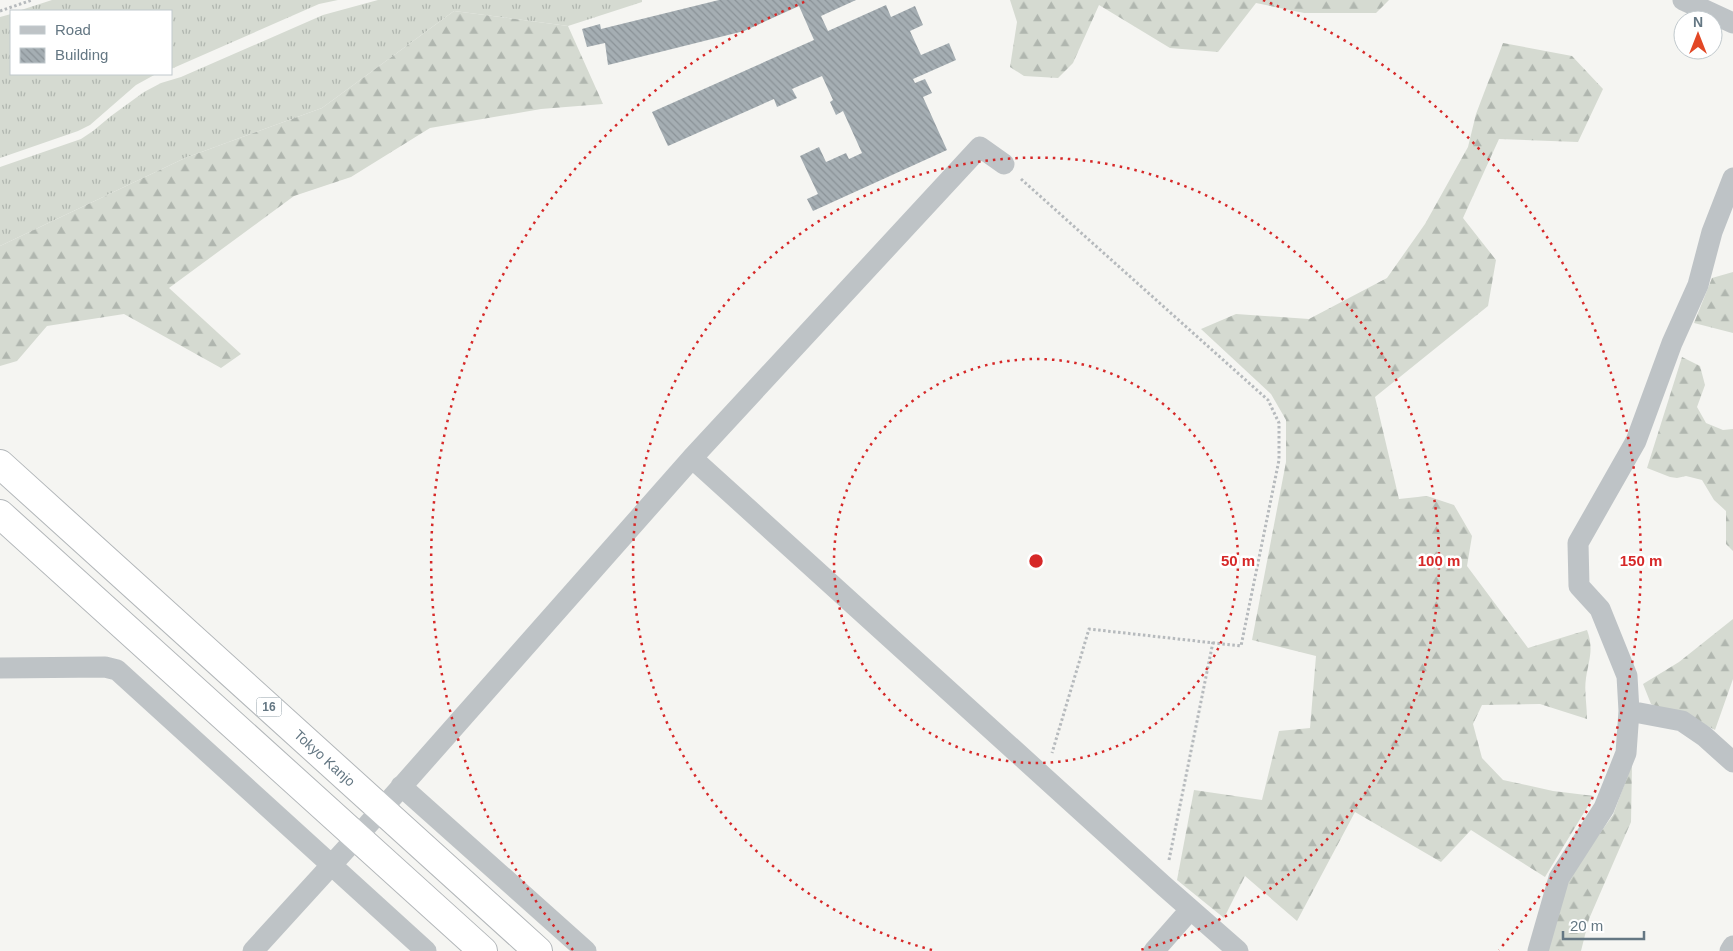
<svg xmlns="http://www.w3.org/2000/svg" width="1733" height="951" viewBox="0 0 1733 951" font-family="Arial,sans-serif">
	<defs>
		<pattern id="grass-tufts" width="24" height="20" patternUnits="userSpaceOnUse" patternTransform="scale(1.25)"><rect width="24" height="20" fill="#d5dad1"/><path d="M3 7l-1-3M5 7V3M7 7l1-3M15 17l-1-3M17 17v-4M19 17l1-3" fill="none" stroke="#b0b6af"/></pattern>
		<pattern id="forest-firs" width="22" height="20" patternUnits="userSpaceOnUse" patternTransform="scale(1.25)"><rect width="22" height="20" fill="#d5dad1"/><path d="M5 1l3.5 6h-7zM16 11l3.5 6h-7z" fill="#b0b6af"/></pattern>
		<pattern id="building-back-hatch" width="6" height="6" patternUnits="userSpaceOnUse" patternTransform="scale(1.25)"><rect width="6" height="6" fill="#a5aeb3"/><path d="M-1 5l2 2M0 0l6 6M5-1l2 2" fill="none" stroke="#8a9297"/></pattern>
	</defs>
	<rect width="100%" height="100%" fill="#f5f5f2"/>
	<path fill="url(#grass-tufts)" d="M52,0H338L319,4L171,69V11H18Z
		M378,0H642V2L568,26L454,11L322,108L185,158L0,246V167L81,139L93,131L111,116L144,92L161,83L181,77L323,15Z
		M11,14V74H156L136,85L90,125L78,131L0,158V17Z"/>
	<path fill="url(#forest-firs)" d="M1010,0H1389L1376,13H1304L1256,3L1218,52L1170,48L1099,5L1073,63L1058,78L1024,76L1010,67L1017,22Z
		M454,11L568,26L603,104L541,109L430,128L351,177L294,196L169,288L241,354L221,368L124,314L47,326L17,361L0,366V246L185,158L322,108Z
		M1503,43L1572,56L1603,89L1578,142L1499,139L1463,218L1496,260L1488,306L1375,397L1399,499L1427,496L1454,505L1472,536L1467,566L1528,648L1587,630C1594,649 1589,659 1586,678C1584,691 1587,705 1587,719L1540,704L1482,705L1473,724L1482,758L1503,780L1553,791L1594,796L1545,877L1471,830L1441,862L1355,812L1297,921L1245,876L1224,918L1177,880L1194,790L1262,800L1279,731L1310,728L1316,656L1252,640L1286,462V420L1271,394L1201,329L1236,314L1309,319L1387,278L1425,224L1468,147L1476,114Z
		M1733,272V333L1694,323L1712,278Z
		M1682,357L1700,366L1705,385L1697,407L1706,423L1723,430L1733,429V551L1726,544V511L1714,500L1702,480L1686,476L1677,478L1670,477L1647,468Z
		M1733,619V679L1715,730L1686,714L1659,708L1651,704L1643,684L1679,662Z
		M1632,764L1631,822L1589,919L1581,951H1547L1566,880L1613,815Z"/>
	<path fill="url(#building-back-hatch)" d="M719,0H856L821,16L828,31L886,5L891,17L915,6L923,25L910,31L921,55L949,43L956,60L913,79L915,83L925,79L932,93L923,97L947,150L813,211L807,199L818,194L800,156L819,147L826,162L846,153L849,159L862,153L843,111L836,115L830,102L833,100L822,76L792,89L797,98L777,107L774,99L668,146L652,112L814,40L799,6L744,31L608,65L605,43L587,47L582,29L600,24L601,29Z"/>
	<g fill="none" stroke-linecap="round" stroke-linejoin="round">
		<g stroke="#b2b6b9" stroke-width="30">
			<g id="highway">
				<path id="s1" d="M0,464L538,951"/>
				<path d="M0,514L483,951"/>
			</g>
		</g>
		<path stroke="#b6babd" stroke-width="3" stroke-dasharray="2.5 2.5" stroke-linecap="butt" d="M0,11L32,0
			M1021,179L1268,400L1279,423V460L1241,646L1089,629L1052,753
			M1169,860L1213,642"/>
		<path stroke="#bec3c6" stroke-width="21" d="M1683,0L1733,23
			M692,458L1164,886L1238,951
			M0,668L105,667L117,670L426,951
			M1629,711L1682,721L1704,736L1733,762
			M401,786L586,951
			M253,951L357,837L692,458L980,147L1004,164
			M1154,951L1190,910
			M1538,951L1559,878L1604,808L1626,753L1629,711L1627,676L1600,609L1579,586L1578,543L1636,441L1672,343L1698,285L1712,232L1733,178
			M1730,951L1733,946"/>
		<use href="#highway" stroke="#fff" stroke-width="28"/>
	</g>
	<g fill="none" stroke="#d62828" stroke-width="2.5" stroke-dasharray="2.5 5">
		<circle cx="1036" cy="561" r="202"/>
		<path d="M932 950A403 403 0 1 1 1140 950"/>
		<path d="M573 950A605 605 0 0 1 809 0M1263 0A605 605 0 0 1 1499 950"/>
	</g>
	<g text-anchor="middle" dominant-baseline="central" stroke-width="5" stroke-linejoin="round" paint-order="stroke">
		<rect fill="#fff" stroke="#92a0a8" stroke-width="1" x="256.5" y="697.5" width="25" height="19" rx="4"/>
		<g font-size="12" font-weight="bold" fill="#647783">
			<text x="269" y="707">16</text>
		</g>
		<g font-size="14" fill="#647783" stroke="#fff">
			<text stroke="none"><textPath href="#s1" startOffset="438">Tokyo Kanjo</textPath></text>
		</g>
	</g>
	<circle cx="1036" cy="561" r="8" fill="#d62828" stroke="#fff" stroke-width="2.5"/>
	<g font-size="15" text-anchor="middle" font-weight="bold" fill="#d62828" stroke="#fff" stroke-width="5" stroke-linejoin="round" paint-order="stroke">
		<text x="1238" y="566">50 m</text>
		<text x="1439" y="566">100 m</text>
		<text x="1641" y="566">150 m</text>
	</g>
	<rect x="10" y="10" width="162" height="65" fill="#ffffff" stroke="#c1c9cd"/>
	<rect x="20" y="26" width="25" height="8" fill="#bec3c6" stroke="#c1c9cd"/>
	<text x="55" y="35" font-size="15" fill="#647783">Road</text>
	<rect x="20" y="48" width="25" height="15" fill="url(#building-back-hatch)" stroke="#c1c9cd"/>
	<text x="55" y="60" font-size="15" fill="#647783">Building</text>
	<g transform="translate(1698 35)"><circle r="24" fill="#ffffff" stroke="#c1c9cd"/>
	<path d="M0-4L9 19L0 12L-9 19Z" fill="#e24725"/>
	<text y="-8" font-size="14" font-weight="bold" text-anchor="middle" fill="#647783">N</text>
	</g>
	<path d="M1563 931v8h81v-8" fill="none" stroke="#647783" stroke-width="2.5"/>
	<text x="1570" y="931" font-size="15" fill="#647783" stroke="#ffffff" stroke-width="4" paint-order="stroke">20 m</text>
</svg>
